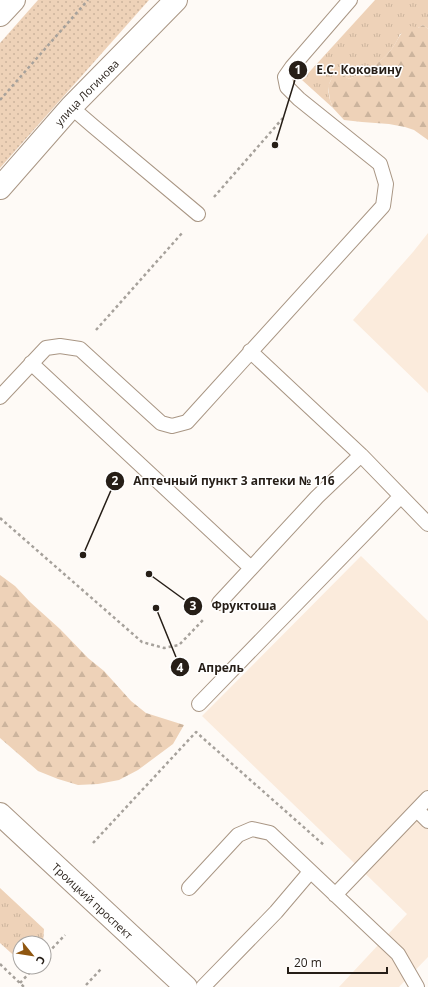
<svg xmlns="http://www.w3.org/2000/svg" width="428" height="987" viewBox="0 0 428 987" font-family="'Open Sans',sans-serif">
	<defs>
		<pattern id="grass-tufts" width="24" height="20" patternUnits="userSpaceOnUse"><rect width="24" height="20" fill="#eed2b8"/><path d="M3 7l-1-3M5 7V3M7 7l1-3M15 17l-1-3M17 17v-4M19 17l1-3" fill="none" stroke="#ccb49d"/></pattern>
		<pattern id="forest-firs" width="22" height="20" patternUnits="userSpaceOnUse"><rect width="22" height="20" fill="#eed2b8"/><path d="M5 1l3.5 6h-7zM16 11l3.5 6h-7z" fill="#ccb49d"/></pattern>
		<pattern id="park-dots" width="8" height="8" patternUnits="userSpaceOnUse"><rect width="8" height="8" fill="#eed2b8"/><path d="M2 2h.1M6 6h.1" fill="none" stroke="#ccb49d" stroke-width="1.8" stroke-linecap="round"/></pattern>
	</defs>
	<rect width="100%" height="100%" fill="#fefaf6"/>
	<path fill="#fbebdc" d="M428,233V393L353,320L413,252Z
		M361,556L428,621V957L399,987H339L407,914L202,716Z"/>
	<path fill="url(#grass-tufts)" d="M375,0H428V29L423,25L418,28L400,34C391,57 371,70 349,79L343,75L331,80C326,89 329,98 333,108L302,80Z
		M0,888L44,929L43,943H20V961L0,943Z"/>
	<path fill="url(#forest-firs)" d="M423,25L428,29V140L414,130L405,127L389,124L362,122L344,120L333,108L330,100L328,86L331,80L337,75H343L349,79C365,73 379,64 390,51C398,42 399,31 411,26L418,28Z
		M0,575L15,586L30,602L60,629L88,658L104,671L131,701L146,713L184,725L173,744L138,770L119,780L98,784L78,785L58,779L38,771L0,738Z"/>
	<path fill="url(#park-dots)" d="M38,0H149L0,168V43Z"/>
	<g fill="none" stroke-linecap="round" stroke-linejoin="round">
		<g stroke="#a99684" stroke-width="16">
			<path id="service" d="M71,107L93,126L198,214
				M250,351L361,455L428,524
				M31,363L251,568
				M0,397L46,348L60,346L80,349L161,423L172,426L187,422L383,206L386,184L380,164L299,99L287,87L285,77L292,67L350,0
				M219,603L317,497L361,455
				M199,704L401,496
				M417,810L428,821
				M189,888L238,835L252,829L270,833L398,954L417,987
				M335,895L428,798
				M203,987L276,912L310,872"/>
		</g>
		<g stroke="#a99684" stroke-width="24">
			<g id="minor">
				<path d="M0,15L14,0"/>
				<path id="s1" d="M0,188L71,107L176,0"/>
			</g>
		</g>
		<g stroke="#a99684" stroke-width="24">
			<g id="secondary">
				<path id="s2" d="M0,814L186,987"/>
			</g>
		</g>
		<path stroke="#a6a19b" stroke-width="2.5" stroke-dasharray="3 3" stroke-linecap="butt" d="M0,100L88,0
			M214,197L283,118
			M96,330L183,232
			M0,518L142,642L164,648L179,645L203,620
			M93,843L196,732L325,846
			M44,957L65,935
			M0,964L24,987
			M20,983L35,967
			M86,985L101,969"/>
		<use href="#service" stroke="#fff" stroke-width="14"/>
		<use href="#minor" stroke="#fff" stroke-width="22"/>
		<use href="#secondary" stroke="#fff" stroke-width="22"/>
	</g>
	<g text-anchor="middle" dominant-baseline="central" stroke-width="3" stroke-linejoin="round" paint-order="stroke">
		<g font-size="11" fill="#261e17" stroke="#fff">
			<text stroke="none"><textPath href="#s1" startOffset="129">улица Логинова</textPath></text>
			<text stroke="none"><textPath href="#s2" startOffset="127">Троицкий проспект</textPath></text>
		</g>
	</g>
	<path fill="none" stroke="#261e17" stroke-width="1.5" d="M275 145L298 70M83 555L115 481M149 574L193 606M156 608L180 667"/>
	<g fill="#261e17" stroke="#fff" stroke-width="1.5">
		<circle cx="275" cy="145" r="4"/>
		<circle cx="83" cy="555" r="4"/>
		<circle cx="149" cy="574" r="4"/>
		<circle cx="156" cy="608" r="4"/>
		<circle cx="298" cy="70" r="10"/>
		<circle cx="115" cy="481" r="10"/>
		<circle cx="193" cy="606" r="10"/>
		<circle cx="180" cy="667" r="10"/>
	</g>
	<g font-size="12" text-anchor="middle" font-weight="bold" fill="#fff">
		<text x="298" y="74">1</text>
		<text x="115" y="485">2</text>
		<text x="193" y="610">3</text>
		<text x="180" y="672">4</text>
	</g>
	<g font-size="12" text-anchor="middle" font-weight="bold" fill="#261e17" stroke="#fff" stroke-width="3" stroke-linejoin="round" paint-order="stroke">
		<text x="359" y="74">Е.С. Коковину</text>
		<text x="234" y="485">Аптечный пункт 3 аптеки № 116</text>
		<text x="244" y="610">Фруктоша</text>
		<text x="221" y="672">Апрель</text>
	</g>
	<g transform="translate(32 955) rotate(120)"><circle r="19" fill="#ffffff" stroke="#a8a5a2"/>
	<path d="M0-3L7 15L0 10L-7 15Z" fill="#8f5610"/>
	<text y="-6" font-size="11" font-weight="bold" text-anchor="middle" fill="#261e17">С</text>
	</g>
	<path d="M288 967v6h99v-6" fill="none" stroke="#261e17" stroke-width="2"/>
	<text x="294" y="967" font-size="12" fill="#261e17" stroke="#ffffff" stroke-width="3" paint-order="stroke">20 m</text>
</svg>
